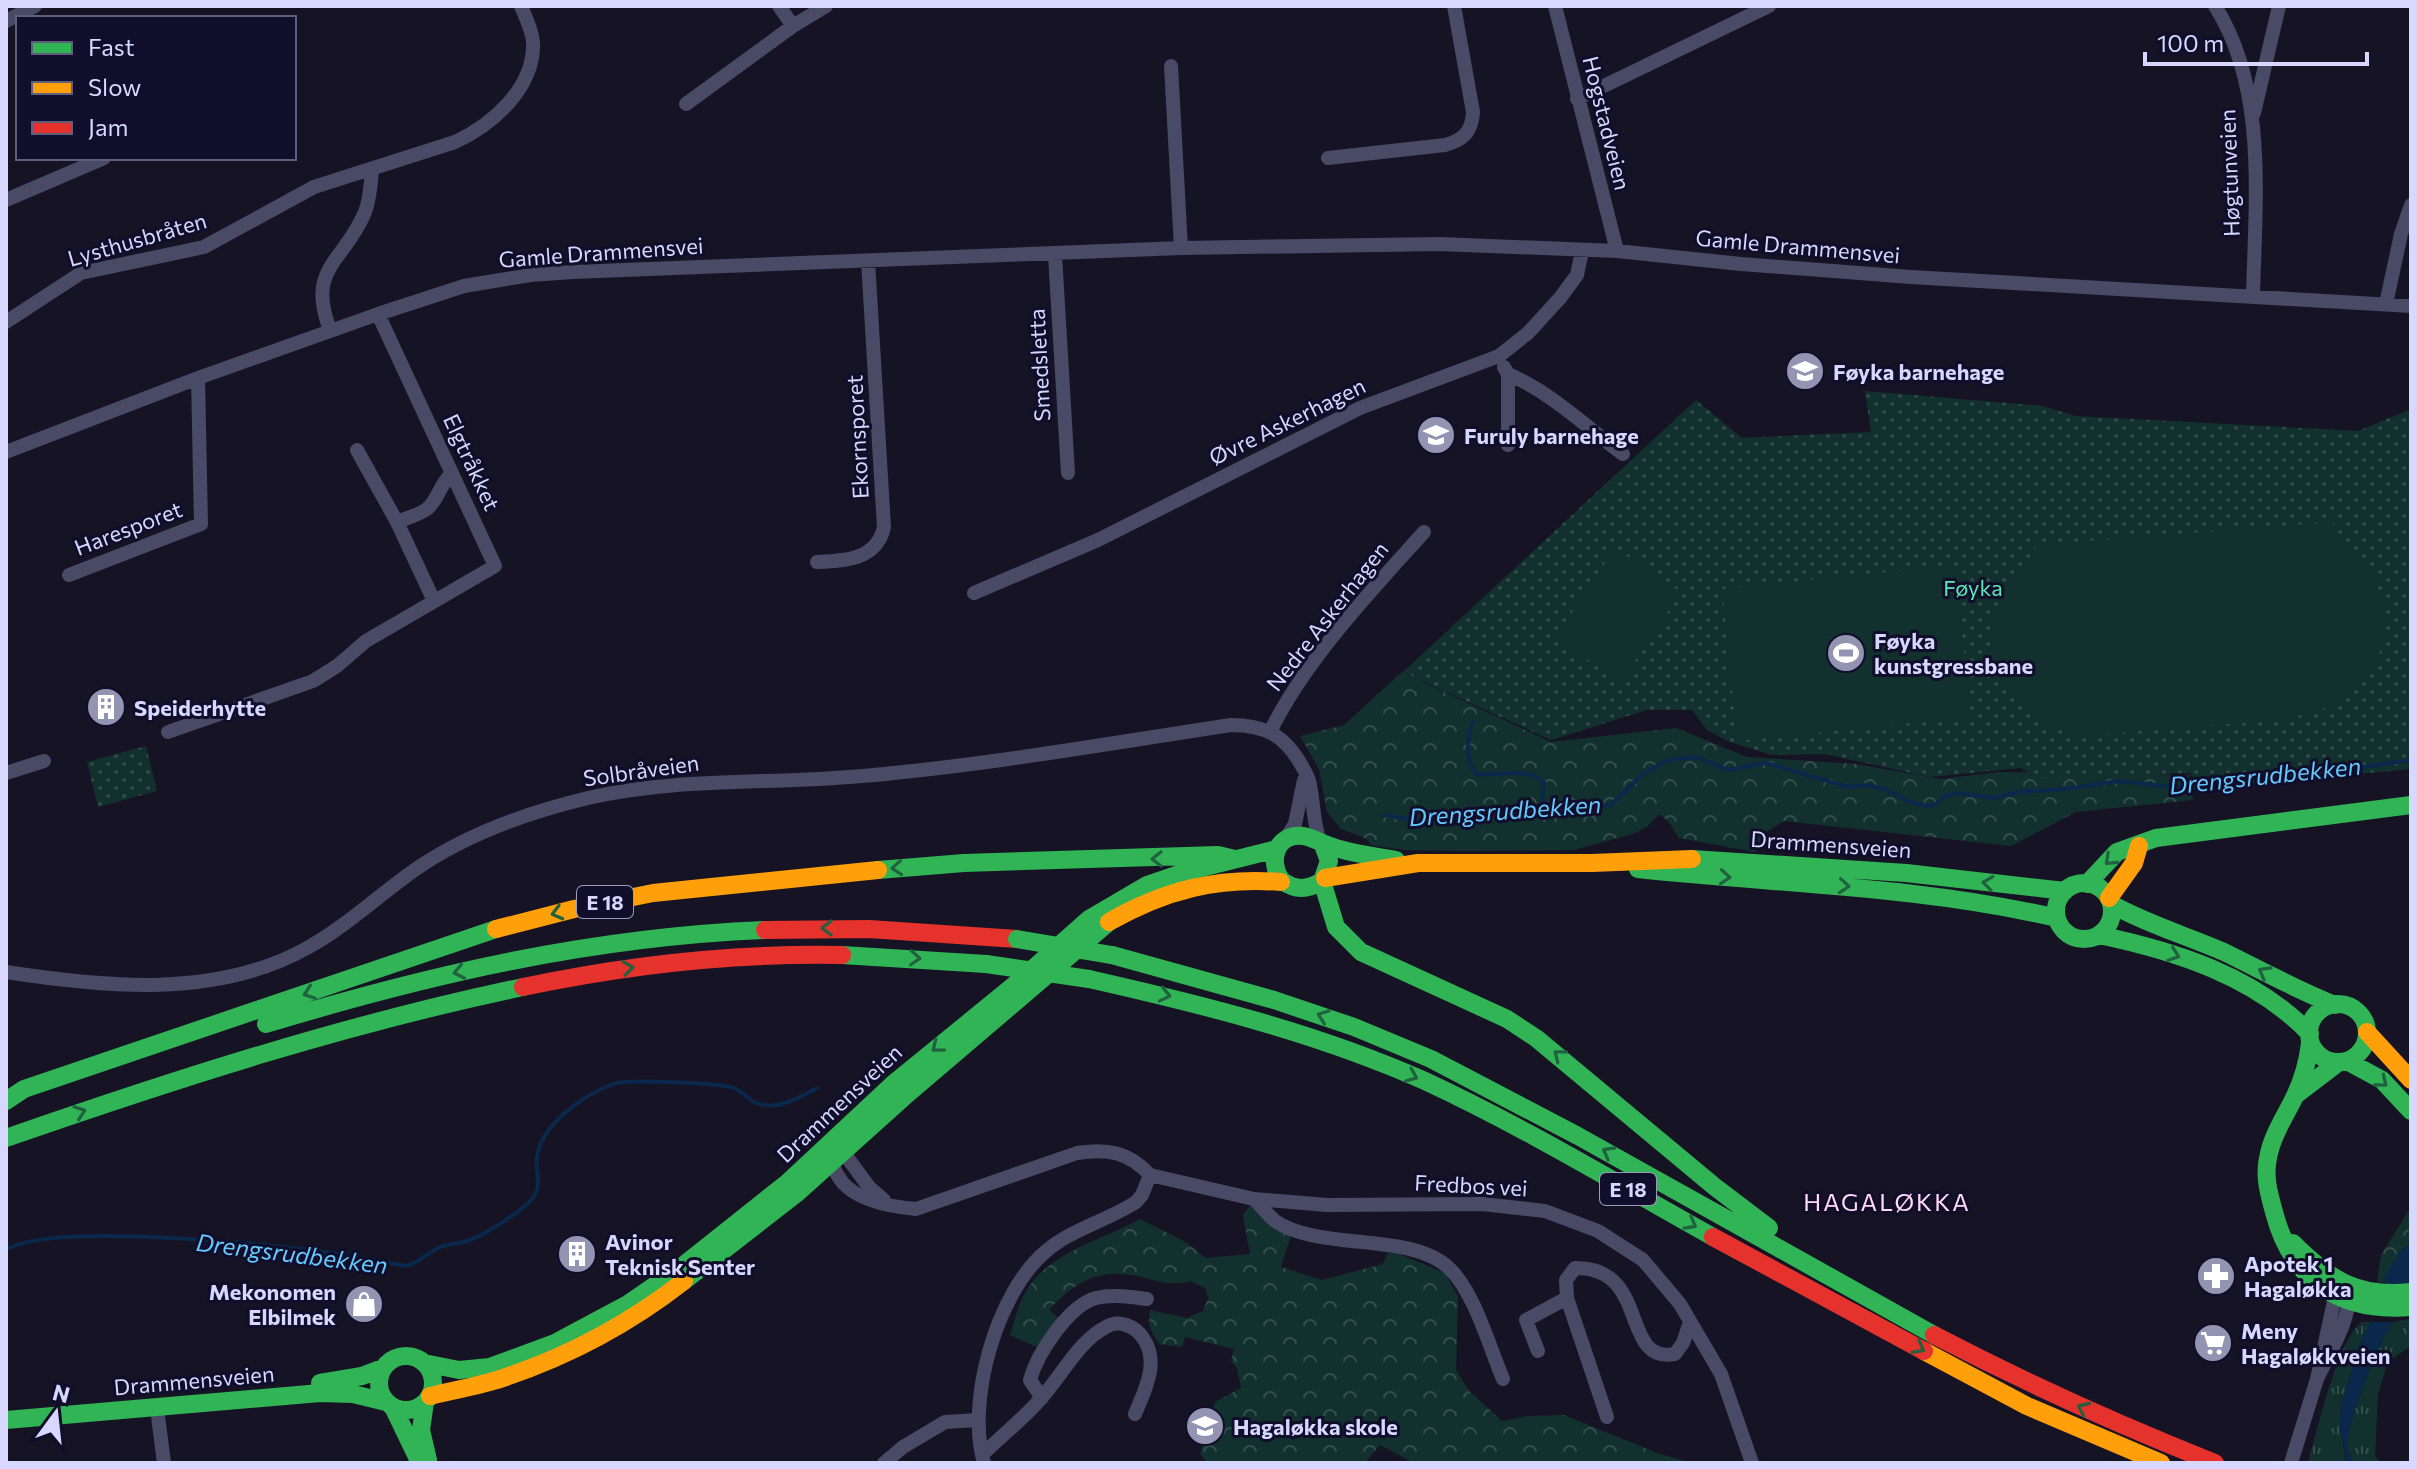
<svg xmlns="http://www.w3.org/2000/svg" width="2417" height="1469" viewBox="0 0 2417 1469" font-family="Commissioner,sans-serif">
	<defs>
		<pattern id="grass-tufts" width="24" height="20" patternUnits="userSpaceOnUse" patternTransform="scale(2)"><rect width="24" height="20" fill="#12312e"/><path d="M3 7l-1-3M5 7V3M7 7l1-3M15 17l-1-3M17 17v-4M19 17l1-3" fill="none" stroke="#344e4d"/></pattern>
		<pattern id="forest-crowns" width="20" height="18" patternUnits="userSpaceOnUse" patternTransform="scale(2)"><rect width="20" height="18" fill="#12312e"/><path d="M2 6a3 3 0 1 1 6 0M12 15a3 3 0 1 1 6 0" fill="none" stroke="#344e4d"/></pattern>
		<pattern id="park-dots" width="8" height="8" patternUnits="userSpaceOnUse" patternTransform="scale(2)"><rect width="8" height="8" fill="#12312e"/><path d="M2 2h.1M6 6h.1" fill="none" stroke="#344e4d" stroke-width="1.8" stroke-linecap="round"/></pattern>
	</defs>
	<rect width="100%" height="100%" fill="#161424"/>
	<path fill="url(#grass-tufts)" d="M2411,1319V1346L2388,1362L2378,1393L2375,1456L2381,1463H2353C2351,1457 2348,1451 2348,1445C2346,1423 2379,1341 2393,1322Z
		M2362,1322H2371L2362,1338L2341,1406L2340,1425L2346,1463H2308C2317,1432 2338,1338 2362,1322Z"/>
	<path fill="url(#forest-crowns)" d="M1402,672L1551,742L1676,728L1747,757L1856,764L1941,779L2000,772L2190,775L2193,800L2076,812L2011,846L1784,821L1766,832L1764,845L1755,852L1679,838L1669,822L1659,814L1647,827L1633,834L1573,850L1463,851L1404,850L1371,845L1367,839L1341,829L1327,812L1319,769L1300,736L1344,725Z
		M1254,1199L1291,1236L1281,1267L1322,1280L1383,1264L1388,1253L1399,1254L1445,1273L1458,1296L1456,1370L1469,1391L1502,1421L1528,1416L1564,1415L1657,1453L1691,1463H1414L1380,1445L1365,1463H1208L1200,1454L1215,1402L1241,1388L1237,1368L1231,1361L1234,1349L1185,1337L1182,1347L1159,1344C1151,1332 1147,1325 1150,1310L1187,1318L1203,1311L1208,1298L1206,1289L1191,1281C1167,1287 1160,1281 1137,1276C1098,1268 1075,1282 1049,1310L1061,1320L1037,1347L1010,1335C1014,1323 1017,1310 1022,1299C1043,1253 1099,1242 1140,1219L1184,1241L1206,1258L1250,1254L1243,1215Z
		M2411,1207V1280L2377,1283L2381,1255Z"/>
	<path fill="url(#park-dots)" d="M1865,391L2043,406L2075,416L2358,431L2411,409V769L2194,789L2191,773L2039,779L2021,768L1930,777L1825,754L1772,755L1727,741L1706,729L1692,710H1647L1551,740L1403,672L1696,400L1742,438L1871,432Z
		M146,746L157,791L98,807L87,762Z"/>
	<path fill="#12312e" d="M2333,522L2334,536C2364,555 2385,585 2384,621C2383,726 2272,720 2197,726C2157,729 2116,735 2076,734C1985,714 1961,612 2036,556L2035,545Z
		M1615,548L1681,592L1621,682L1555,638Z
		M1955,565L1971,717L1737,741L1722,589Z"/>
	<path fill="#09284b" d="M2371,1322H2393C2379,1341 2346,1423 2348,1445C2348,1451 2351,1457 2353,1463H2347L2340,1425L2341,1406L2362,1338Z"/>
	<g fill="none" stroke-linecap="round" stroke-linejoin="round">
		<path stroke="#09284b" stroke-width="4" d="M1473,722C1466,737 1466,762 1476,774C1499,777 1526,765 1544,783L1541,807
			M1383,815L1417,820L1493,814L1524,804L1552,808L1611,805L1643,774L1668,760L1696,757L1728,770L1766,763L1848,787L1867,785L1884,789L1910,802L1928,806L1936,804L1945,796L1957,793L1995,798L2017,792L2067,789L2119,781L2171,787L2336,771L2411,760
			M6,1249C37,1236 75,1236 108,1236C203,1237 313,1247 406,1266C419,1263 426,1254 438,1248C446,1244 458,1244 467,1241C483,1236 529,1208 536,1193C541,1183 535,1168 537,1157C541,1124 584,1095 613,1084C628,1079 718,1083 734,1088C742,1091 747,1098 754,1102C776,1112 799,1098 817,1088"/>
		<path stroke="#09284b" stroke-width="26" d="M2398,1280L2411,1259"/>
		<path stroke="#494a65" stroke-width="14" d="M779,6L793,26
			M1555,6L1617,251
			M2215,6C2268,89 2255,203 2253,297
			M6,21L35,6
			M1171,66L1181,248
			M1577,99L1769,6
			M686,104L793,26L826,6
			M2254,113L2279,6
			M1328,158L1445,145C1464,140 1472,131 1473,112L1454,6
			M6,200L104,158
			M1055,255L1068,473
			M2386,304L2401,234L2411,205
			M6,322L81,273L204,247L314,187L455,142C492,125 535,88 533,42C532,30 526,18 521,6
			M330,330C306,267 344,263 365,212C370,199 371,183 372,169
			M1504,367L1508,374V445
			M1508,374C1552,393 1585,426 1623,454
			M357,450L397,522L434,601
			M6,452L198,378L378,314L464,286L531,275L573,272L1181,248L1440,244L1617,251L1741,264L1911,277L2411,306
			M397,522C406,518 419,515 427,509C438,500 440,484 452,473
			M817,562C844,561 877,560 884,527L868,261
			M69,575L201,524L198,378
			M974,593L1098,540L1360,408L1499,356L1528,333L1560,298L1577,275L1582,251
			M168,732L313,681L337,666L366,641L495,566L378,314
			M1270,732C1305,660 1371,591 1424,532
			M6,773L44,761
			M1284,841L1295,824L1304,780
			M6,972C104,987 216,999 307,948C347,926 380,894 416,869C467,834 529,812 588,798C674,778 762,784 849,777C977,767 1104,744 1231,725C1266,725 1286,736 1303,768C1306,773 1309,778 1310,785C1314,805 1313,822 1320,842
			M835,1151L844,1153L869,1187L884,1200
			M827,1154C831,1163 836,1175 843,1183C859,1201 893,1207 916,1209L1077,1153C1107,1148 1129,1152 1150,1175L1142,1195L1136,1202C1107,1221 1071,1229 1045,1252C996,1294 966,1402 984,1463
			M1150,1175L1254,1199L1327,1205L1482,1204L1545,1211L1598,1231L1643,1260L1680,1304L1721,1374L1752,1463
			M1254,1199C1261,1206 1268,1215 1275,1221C1321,1252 1412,1231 1450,1269C1475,1294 1489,1346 1503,1379
			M1538,1351L1526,1320L1567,1298
			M1042,1398L1030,1380C1037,1354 1068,1306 1096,1298C1113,1294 1130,1297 1147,1299
			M157,1408L164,1463
			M1607,1417L1567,1298L1566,1280L1575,1268C1651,1267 1619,1364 1675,1354L1683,1343L1690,1322
			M982,1455C1002,1435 1026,1417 1044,1395C1063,1373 1080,1340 1106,1327C1119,1319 1135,1326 1143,1338C1160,1362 1145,1390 1135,1414
			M884,1463L903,1447L945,1422L978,1420
			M2291,1463L2317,1379L2335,1297L2348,1287C2353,1318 2330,1351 2317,1379"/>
		<path stroke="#30b455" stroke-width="18" d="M1323,845L1329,861L1322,881C1307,890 1296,891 1281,880C1268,861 1276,833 1303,836C1313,837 1322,844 1333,847C1353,854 1375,856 1396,860
			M1692,859L1906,873L2065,891
			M1638,869C1778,884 1919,886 2057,918
			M878,870L964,863L1218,855L1235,859
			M1322,881L1336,927L1361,952L1507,1019L1536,1038L1715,1187L1769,1228
			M2056 911a28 28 0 1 1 56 0a28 28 0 1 1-56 0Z
			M2087,884L2117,852L2156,838L2411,805
			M2111,904C2149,925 2185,935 2224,952C2261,970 2297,990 2335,1005
			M2099,935C2175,951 2255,976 2310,1034
			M842,955L986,964
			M1112,955L1274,1000L1354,1027L1431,1059L1578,1136L1934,1335
			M1089,979C1204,1005 1317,1033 1425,1081C1524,1127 1618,1184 1713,1237
			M2309 1033a29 29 0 1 1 58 0a29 29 0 1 1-58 0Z
			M266,1024C431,974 592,937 765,930
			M2310,1043C2308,1061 2303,1079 2295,1096C2285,1117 2272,1135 2268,1158C2264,1177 2269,1194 2274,1212C2292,1281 2340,1313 2411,1307
			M2347,1061L2382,1080L2411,1111
			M2297,1094L2339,1062
			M6,1101L24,1089L496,929
			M6,1138C176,1079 346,1024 523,987
			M2293,1243C2330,1280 2358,1298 2411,1292
			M684,1281L796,1194L904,1097L1109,922
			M379 1383a27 27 0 1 1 54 0a27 27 0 1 1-54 0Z
			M424,1363L459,1370L490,1367L555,1343L628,1304L680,1268L787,1183L893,1084L1018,982L1089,919L1147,885L1185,872L1277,849
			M320,1383L362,1376L383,1368
			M425,1402L421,1430L428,1460
			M393,1407L420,1463
			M6,1420L320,1393L353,1394L386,1402"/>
		<path stroke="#ff9f0a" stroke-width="18" d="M1325,878L1418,863H1592L1692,859
			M2109,898L2134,863L2139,846
			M1109,922C1165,890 1217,877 1281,882
			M496,929L574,909L653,893L878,870
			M2367,1032L2411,1080
			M1924,1351L2027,1406L2161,1463
			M430,1396C454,1390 480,1386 503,1378C569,1356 629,1324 684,1281"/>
		<path stroke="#e5322d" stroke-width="18" d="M765,930L869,929L1017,939
			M523,987C627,965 735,953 842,955
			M1713,1237L1924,1351
			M1934,1335C2026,1383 2119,1425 2215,1463"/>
		<path stroke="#30b455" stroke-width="18" d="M1017,939L1112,955
			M986,964L1089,979"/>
	</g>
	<defs><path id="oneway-chevron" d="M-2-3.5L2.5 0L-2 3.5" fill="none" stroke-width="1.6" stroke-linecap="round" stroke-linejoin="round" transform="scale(2)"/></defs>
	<g stroke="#206140">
		<use href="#oneway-chevron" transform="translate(1157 859) rotate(179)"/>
		<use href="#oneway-chevron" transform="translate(2110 860) rotate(137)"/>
		<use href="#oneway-chevron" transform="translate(897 868) rotate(175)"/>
		<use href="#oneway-chevron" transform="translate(1725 877) rotate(4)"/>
		<use href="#oneway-chevron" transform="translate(1988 883) rotate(-173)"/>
		<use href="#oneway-chevron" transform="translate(1844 886) rotate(5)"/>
		<use href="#oneway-chevron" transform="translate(557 913) rotate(165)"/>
		<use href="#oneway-chevron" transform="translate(827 928) rotate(180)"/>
		<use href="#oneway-chevron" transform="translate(2174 955) rotate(20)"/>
		<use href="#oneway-chevron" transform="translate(915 958) rotate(4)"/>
		<use href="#oneway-chevron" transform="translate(628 968) rotate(-7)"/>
		<use href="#oneway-chevron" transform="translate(459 972) rotate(168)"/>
		<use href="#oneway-chevron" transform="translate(2264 972) rotate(-151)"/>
		<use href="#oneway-chevron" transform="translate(309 993) rotate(161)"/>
		<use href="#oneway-chevron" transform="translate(1165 995) rotate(13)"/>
		<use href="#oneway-chevron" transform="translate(1323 1016) rotate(-160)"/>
		<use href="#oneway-chevron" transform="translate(937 1047) rotate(142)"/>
		<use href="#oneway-chevron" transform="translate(1559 1055) rotate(-142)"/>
		<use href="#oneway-chevron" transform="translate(1412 1076) rotate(22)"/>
		<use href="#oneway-chevron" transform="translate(2382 1082) rotate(39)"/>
		<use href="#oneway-chevron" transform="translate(80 1112) rotate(-19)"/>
		<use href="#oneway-chevron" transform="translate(1608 1152) rotate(-151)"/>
		<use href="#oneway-chevron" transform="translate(1691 1224) rotate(29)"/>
		<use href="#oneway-chevron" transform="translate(1919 1348) rotate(28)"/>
		<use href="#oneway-chevron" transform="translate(2083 1408) rotate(-155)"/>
	</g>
	<defs>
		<g id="school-disc" transform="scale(2)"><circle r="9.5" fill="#9393b2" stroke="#100e2a"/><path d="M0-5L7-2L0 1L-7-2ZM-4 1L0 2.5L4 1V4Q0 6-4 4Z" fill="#fff"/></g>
		<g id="stadium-disc" transform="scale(2)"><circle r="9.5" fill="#9393b2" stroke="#100e2a"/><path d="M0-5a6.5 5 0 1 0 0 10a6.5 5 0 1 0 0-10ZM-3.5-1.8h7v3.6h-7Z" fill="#fff"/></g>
		<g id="building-disc" transform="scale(2)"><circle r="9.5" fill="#9393b2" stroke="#100e2a"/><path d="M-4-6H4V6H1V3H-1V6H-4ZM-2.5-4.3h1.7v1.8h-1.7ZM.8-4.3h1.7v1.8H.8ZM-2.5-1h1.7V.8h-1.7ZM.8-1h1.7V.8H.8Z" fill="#fff"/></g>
		<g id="pharmacy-disc" transform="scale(2)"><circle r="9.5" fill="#9393b2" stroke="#100e2a"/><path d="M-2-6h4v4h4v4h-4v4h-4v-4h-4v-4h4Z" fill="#fff"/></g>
		<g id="shop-disc" transform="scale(2)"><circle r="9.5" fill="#9393b2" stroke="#100e2a"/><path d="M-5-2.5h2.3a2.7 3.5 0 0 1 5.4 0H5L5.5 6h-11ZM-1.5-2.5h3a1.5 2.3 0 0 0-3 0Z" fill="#fff"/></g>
		<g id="supermarket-disc" transform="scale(2)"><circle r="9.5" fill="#9393b2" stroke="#100e2a"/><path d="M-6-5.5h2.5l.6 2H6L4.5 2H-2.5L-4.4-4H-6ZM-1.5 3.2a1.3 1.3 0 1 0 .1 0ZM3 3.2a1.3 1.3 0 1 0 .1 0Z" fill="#fff"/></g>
	</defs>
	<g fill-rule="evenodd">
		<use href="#school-disc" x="1805" y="371"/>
		<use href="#school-disc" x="1436" y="435"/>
		<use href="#stadium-disc" x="1846" y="653"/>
		<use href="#building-disc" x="106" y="707"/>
		<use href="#building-disc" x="577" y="1254"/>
		<use href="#pharmacy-disc" x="2216" y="1276"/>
		<use href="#shop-disc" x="364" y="1304"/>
		<use href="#supermarket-disc" x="2213" y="1343"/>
		<use href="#school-disc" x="1205" y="1426"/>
	</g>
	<g text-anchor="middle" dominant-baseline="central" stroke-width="6" stroke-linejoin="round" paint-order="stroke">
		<g fill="#100e2a" stroke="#9b9bbf" stroke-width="2">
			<rect x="577" y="886" width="56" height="32" rx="6"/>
			<rect x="1600" y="1173" width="56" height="32" rx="6"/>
		</g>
		<g font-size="20" font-weight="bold" fill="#d7d7ff">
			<text x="605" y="902">E 18</text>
			<text x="1628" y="1189">E 18</text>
		</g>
		<g font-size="22" fill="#d7d7ff" stroke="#100e2a">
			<text transform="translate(1607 123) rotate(76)">Hogstadveien</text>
			<text transform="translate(2229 173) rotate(-92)">Høgtunveien</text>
			<text transform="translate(137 239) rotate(-16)">Lysthusbråten</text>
			<text transform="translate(1798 246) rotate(5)">Gamle Drammensvei</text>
			<text transform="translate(601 252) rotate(-4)">Gamle Drammensvei</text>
			<text transform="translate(1039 365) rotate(-93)">Smedsletta</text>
			<text transform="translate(1287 421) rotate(-26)">Øvre Askerhagen</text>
			<text transform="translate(857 437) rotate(-93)">Ekornsporet</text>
			<text transform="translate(472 462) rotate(65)">Elgtråkket</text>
			<text transform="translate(128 528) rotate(-21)">Haresporet</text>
			<text transform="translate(1327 616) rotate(-52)">Nedre Askerhagen</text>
			<text transform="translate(641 770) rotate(-8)">Solbråveien</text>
			<text transform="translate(1831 844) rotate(4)">Drammensveien</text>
			<text transform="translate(839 1103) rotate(-43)">Drammensveien</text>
			<text transform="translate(1471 1185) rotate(3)">Fredbos vei</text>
			<text transform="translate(194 1380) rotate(-5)">Drammensveien</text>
		</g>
		<g font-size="22" font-weight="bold" fill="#d7d7ff" stroke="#100e2a" text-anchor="start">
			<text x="1833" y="371">Føyka barnehage</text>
			<text x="1464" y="435">Furuly barnehage</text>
			<text x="1874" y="640">Føyka<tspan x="1874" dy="25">kunstgressbane</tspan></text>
			<text x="134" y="707">Speiderhytte</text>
			<text x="605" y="1241">Avinor<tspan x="605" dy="25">Teknisk Senter</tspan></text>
			<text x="2244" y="1263">Apotek 1<tspan x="2244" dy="25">Hagaløkka</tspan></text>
			<text x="336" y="1291" text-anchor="end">Mekonomen<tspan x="336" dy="25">Elbilmek</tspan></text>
			<text x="2241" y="1330">Meny<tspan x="2241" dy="25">Hagaløkkveien</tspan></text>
			<text x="1233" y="1426">Hagaløkka skole</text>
		</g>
		<g font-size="22" fill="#59e9b5" stroke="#100e2a">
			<text x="1973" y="587">Føyka</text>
		</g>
		<g font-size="24" font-style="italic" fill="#65c9ff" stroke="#100e2a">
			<text transform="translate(2265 775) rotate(-6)">Drengsrudbekken</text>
			<text transform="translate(1505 810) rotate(-4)">Drengsrudbekken</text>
			<text transform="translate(292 1253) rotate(7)">Drengsrudbekken</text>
		</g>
		<g font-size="24" letter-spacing="2" fill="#ffd9f5" stroke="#100e2a">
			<text x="1887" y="1201">HAGALØKKA</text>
		</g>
	</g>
	<rect width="2417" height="1469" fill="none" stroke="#d7d7ff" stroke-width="16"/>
	<rect x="16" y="16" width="280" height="144" fill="#100e2a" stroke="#605e7f" stroke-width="2"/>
	<rect x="32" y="42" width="40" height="12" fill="#30b455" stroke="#605e7f" stroke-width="2"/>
	<text x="88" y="56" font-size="24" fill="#d7d7ff">Fast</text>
	<rect x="32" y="82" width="40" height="12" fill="#ff9f0a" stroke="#605e7f" stroke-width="2"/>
	<text x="88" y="96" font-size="24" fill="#d7d7ff">Slow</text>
	<rect x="32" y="122" width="40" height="12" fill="#e5322d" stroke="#605e7f" stroke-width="2"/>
	<text x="88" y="136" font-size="24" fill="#d7d7ff">Jam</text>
	<g transform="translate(56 1413) rotate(15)" stroke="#100e2a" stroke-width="6" paint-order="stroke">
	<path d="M0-6L14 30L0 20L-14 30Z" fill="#d7d7ff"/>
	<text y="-12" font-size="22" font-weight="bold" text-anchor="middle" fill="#d7d7ff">N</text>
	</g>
	<path d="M2145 52v12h222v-12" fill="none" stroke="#d7d7ff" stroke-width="4"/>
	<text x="2157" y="52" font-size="24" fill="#d7d7ff" stroke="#100e2a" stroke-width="6" paint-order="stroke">100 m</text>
</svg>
